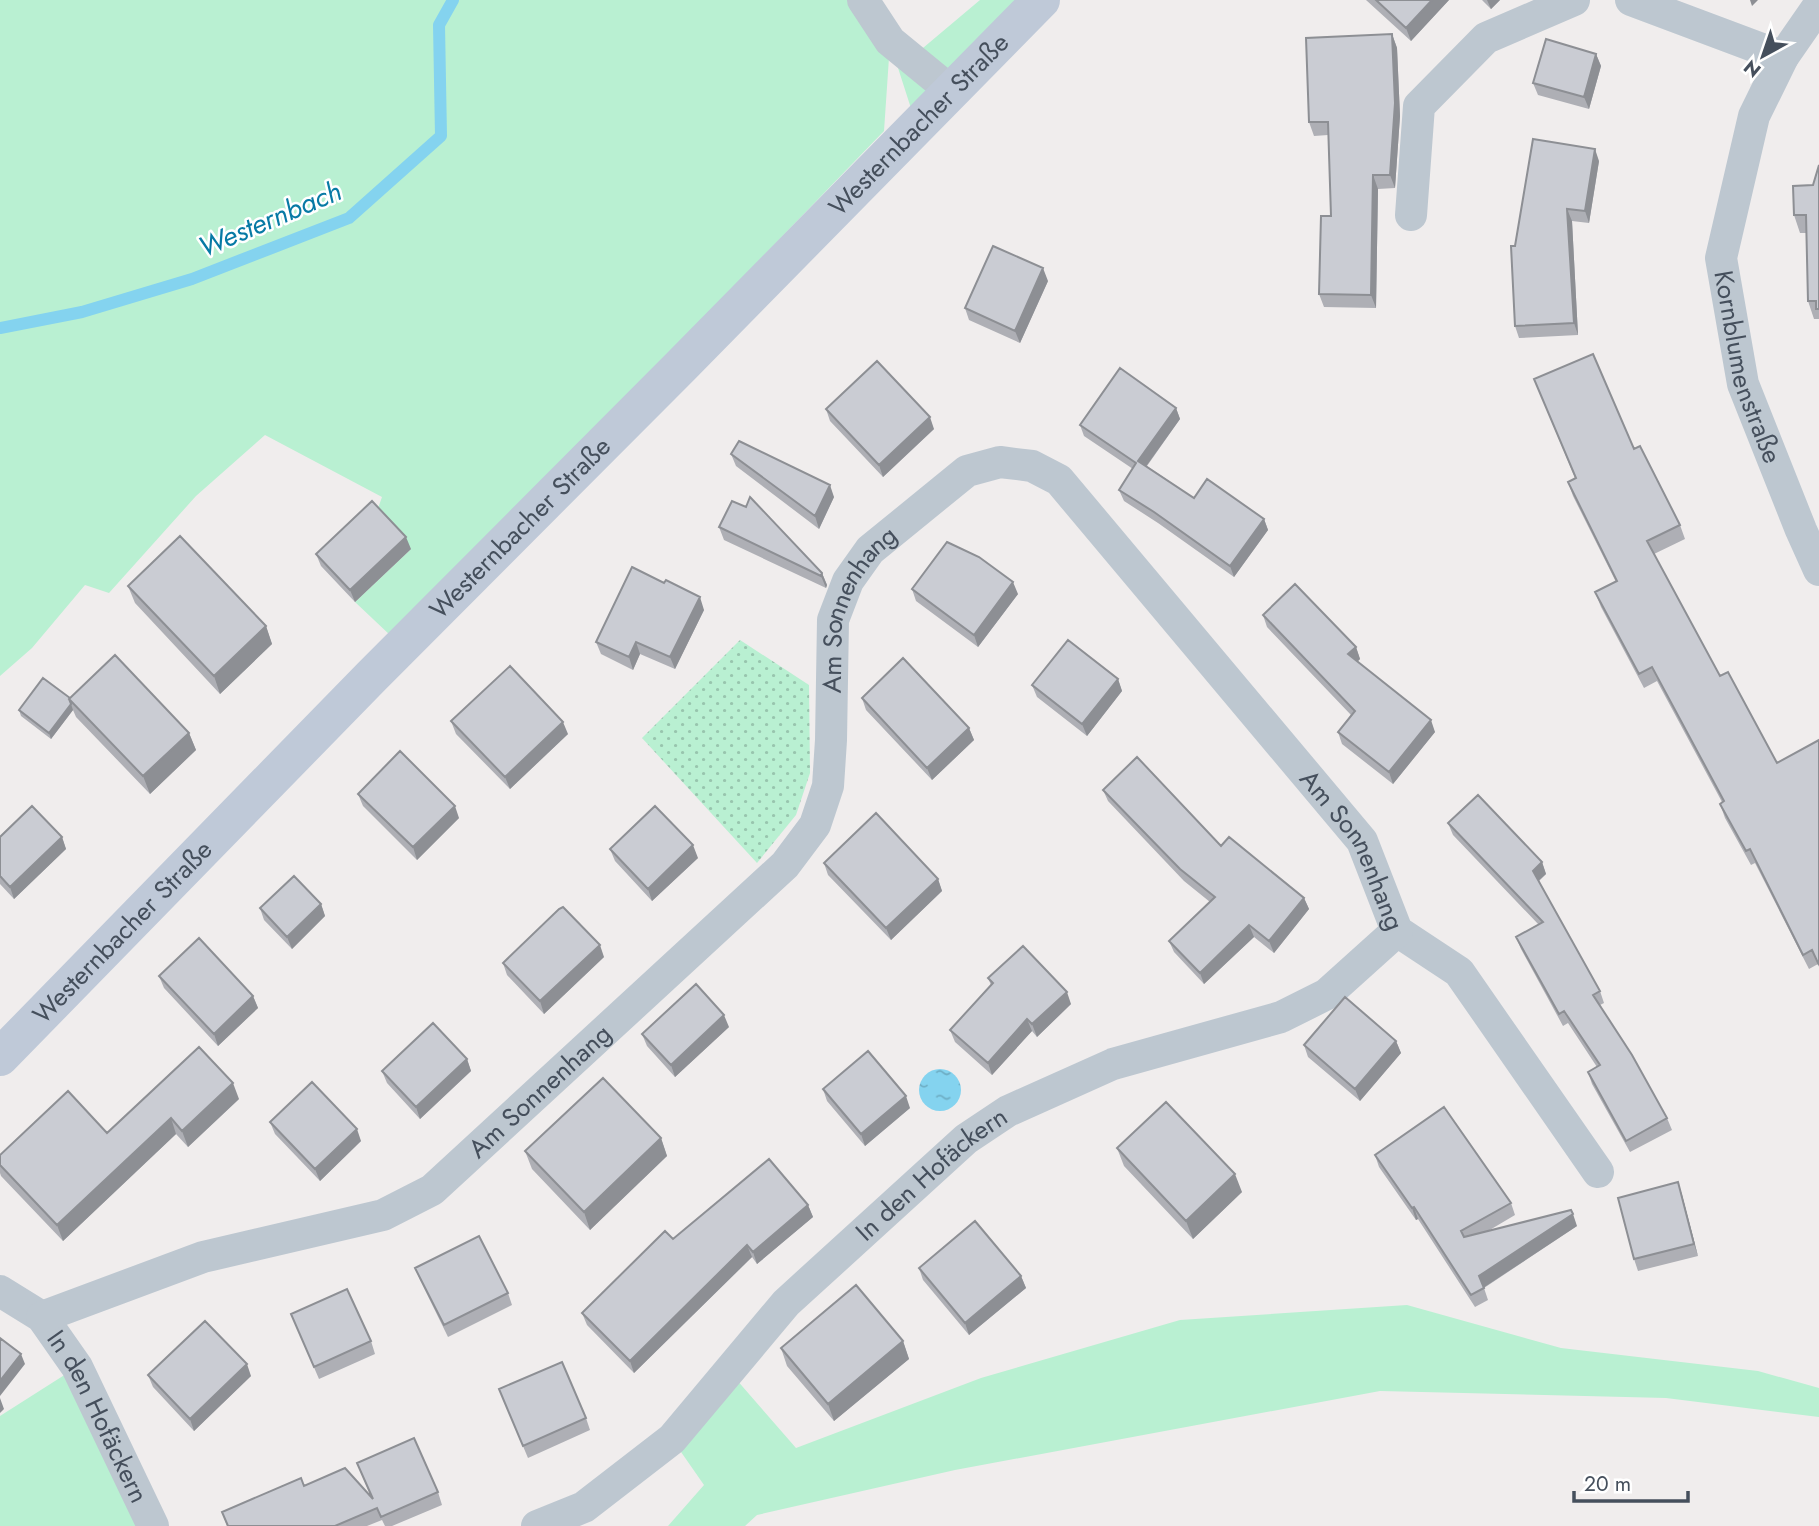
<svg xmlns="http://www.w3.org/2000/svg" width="1819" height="1526" viewBox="0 0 1819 1526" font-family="Jost,sans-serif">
	<defs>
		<pattern id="park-dots" width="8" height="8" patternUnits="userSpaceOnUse" patternTransform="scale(1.75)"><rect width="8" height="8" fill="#b9f0d2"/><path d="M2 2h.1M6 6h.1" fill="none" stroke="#98c5ae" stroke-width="1.8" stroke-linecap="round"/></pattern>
		<pattern id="water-ripples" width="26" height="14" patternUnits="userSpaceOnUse" patternTransform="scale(1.75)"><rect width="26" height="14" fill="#84d3ef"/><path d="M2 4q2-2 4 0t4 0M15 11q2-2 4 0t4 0" fill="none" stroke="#6eaec5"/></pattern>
	</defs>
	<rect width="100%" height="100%" fill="#f0eded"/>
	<path fill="#b9f0d2" d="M0,0H863L917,53L980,0H1041L917,127L890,43L884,131L481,548L391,636L355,602L410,550L376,514L382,497L265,435L196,496L109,593L85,585L32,648L0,676Z
		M1407,1305L1561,1348L1758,1371L1819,1388V1417L1666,1398L1380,1391L955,1470L757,1515L745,1526H668L704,1485L672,1439L729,1371L796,1448L981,1378L1180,1320Z
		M77,1367L153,1526H0V1416Z"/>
	<path fill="url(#park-dots)" d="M740,640L809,685L810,773L796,815L757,863L642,738Z"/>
	<path fill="url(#water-ripples)" d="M919 1090a21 21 0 1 1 42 0a21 21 0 1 1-42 0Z"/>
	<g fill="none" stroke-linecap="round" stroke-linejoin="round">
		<path stroke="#84d3ef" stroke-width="12" d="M0,328L82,312L192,279L349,218L441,136L439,25L453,0"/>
		<g stroke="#bdc7d0" stroke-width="32">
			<path d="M863,0L890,41L951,91"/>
			<path d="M1631,0L1783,57"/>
			<path id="s1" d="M1819,5L1783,57L1754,116L1721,258L1743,384L1801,530L1819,570"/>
			<path d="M1411,215L1419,106L1486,38L1574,0"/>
			<path id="s2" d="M0,1291L42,1317L77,1367L153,1526"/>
			<path id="s3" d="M42,1317L203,1257L383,1215L432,1190L785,865L815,825L828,786L831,740L833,620L848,581L870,550L967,471L1000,462L1032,466L1059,480L1362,841L1397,931L1459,972L1598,1172"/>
			<path id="s4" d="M537,1526L584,1507L672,1439L786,1303L966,1139L1008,1111L1113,1064L1281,1017L1327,994L1397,931"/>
		</g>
		<path stroke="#bfc9d8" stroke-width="38" id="s5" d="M0,1057L371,677L681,366L1041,0"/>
	</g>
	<path fill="#aeafb5" d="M1366,0H1449L1411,41Z
		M1482,0H1500L1491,9Z
		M1392,34L1397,48L1400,116L1395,188L1378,189L1376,308L1324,307L1319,294L1331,216L1328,135L1314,136L1309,122Z
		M1596,54L1601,66L1589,109L1538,95L1533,83Z
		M1599,161L1589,223L1572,221L1578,335L1519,338L1515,326V246Z
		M1819,165V319H1814L1808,301L1806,233H1800L1794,215L1813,185Z
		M1048,281L1020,343L969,320L965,308Z
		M1534,379L1634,449L1680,525L1685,539L1654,554L1720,676L1777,763L1819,740V967L1818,964L1809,969L1755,863L1751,865L1725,818L1720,804L1722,802L1657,681L1644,688L1601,607L1595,592L1616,582L1573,496L1568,482L1575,478Z
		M1176,408L1180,419L1147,466L1194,498L1264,519L1268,530L1234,577L1158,523L1124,501L1119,490L1133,469L1084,436L1080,425Z
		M826,409L934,429L883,477L830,421Z
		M731,454L834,497L819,529L736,466Z
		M719,527L822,573L827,585L826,588L724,540Z
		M411,549L355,602L321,566L316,554Z
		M664,583L704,610L675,669L640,654L633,670L601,654L596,642Z
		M128,586L266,626L272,644L220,694L135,603Z
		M912,589L1018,594L978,647L916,601Z
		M1263,615L1356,647L1360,659L1357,662L1435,732L1393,784L1342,744L1338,732L1351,715L1267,627Z
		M1118,679L1122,691L1087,736L1037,697L1032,685Z
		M70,698L189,733L196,750L150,794L76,717L73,710L51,739L21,716L19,710Z
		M862,698L969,728L974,740L932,780L866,710Z
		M451,721L568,734L510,789L456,734Z
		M1103,790L1221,846L1304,898L1309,909L1274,953L1254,937L1204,984L1174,952L1169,941L1210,902L1184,881L1108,801Z
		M358,794L459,818L417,860L363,806Z
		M1448,823L1542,862L1546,874L1539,881L1600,991L1604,1003L1600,1005L1667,1118L1672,1130L1630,1152L1592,1084L1588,1072L1597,1067L1568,1023L1563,1026L1521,949L1516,937L1539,925L1453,835Z
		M0,837H62L66,849L14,899L0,884Z
		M610,849L698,858L652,901L615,861Z
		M824,863L938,879L942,891L891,940L828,875Z
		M321,904L325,916L292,949L264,920L260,908Z
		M604,957L544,1014L507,975L503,963Z
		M159,976L253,996L258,1008L218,1046L164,988Z
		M988,978L1071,1004L1037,1037L1032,1031L992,1075L955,1042L950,1030L991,985Z
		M729,1027L675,1077L647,1046L642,1034Z
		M1396,1041L1401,1053L1360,1101L1308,1057L1304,1045Z
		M467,1059L471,1071L420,1119L387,1083L382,1071Z
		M823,1089L910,1108L865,1146L827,1101Z
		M239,1099L188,1147L176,1134L63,1241L1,1176L0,1173V1155L107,1133Z
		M270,1122L361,1141L320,1181L275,1134Z
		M661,1138L667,1156L590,1230L532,1169L525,1151Z
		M1117,1148L1242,1192L1193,1239L1124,1166Z
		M1375,1155L1511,1203L1515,1215L1488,1231L1577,1226L1484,1288L1488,1300L1475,1307L1418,1219L1416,1220L1379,1167Z
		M1678,1182L1682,1195L1698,1256L1638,1271L1634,1259Z
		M808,1205L813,1217L757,1264L752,1257L634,1373L587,1325L582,1313L673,1239Z
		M415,1268L508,1293L512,1305L448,1337L420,1280Z
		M919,1268L1021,1276L1026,1288L969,1335L923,1280Z
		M291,1314L371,1341L375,1354L319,1379Z
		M903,1341L909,1359L834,1421L787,1366L781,1348Z
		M148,1375L251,1376L194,1431L153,1387Z
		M499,1389L586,1418L590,1430L528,1458Z
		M357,1463L438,1492L442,1505L392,1526H385L382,1520L367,1526H227L222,1512L304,1486L371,1497Z"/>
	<path fill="#8d8f94" d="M1432,0H1449L1411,41L1406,28Z
		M1487,0H1500L1491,9Z
		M1750,0H1758L1752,6Z
		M1392,34L1397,48L1400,116L1395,188L1390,175Z
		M1596,54L1601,66L1589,109L1584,97Z
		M1595,149L1599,161L1589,223L1585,211Z
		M1373,175L1378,189L1376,308L1371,295Z
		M1567,209L1572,221L1578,335L1574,323Z
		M1043,268L1048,281L1020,343L1015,331Z
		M1176,408L1180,419L1142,472L1138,461Z
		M930,417L934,429L883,477L879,465Z
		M830,485L834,497L819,529L815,516Z
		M1264,519L1268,530L1234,577L1230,566Z
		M406,537L411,549L355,602L350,590Z
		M822,573L827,585L826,588L821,576Z
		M1013,582L1018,594L978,647L974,635Z
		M700,597L704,610L675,669L670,657Z
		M266,626L272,644L220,694L214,676Z
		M636,642L640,654L633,670L629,657Z
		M1356,647L1360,659L1352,667L1348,654Z
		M1118,679L1122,691L1087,736L1082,724Z
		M71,704L73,710L51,739L49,733Z
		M1431,720L1435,732L1393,784L1389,772Z
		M563,722L568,734L510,789L505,777Z
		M969,728L974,740L932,780L927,768Z
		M189,733L196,750L150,794L143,776Z
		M455,806L459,818L417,860L413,847Z
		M62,837L66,849L14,899L10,887Z
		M693,845L698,858L652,901L648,889Z
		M1542,862L1546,874L1537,882L1533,871Z
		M938,879L942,891L891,940L886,928Z
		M1304,898L1309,909L1274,953L1269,941Z
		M321,904L325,916L292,949L287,937Z
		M1249,925L1254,937L1204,984L1200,973Z
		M600,945L604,957L544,1014L540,1001Z
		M1067,992L1071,1004L1037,1037L1032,1024Z
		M253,996L258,1008L218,1046L214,1034Z
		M724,1015L729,1027L675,1077L671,1065Z
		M1027,1019L1032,1031L992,1075L988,1063Z
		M1396,1041L1401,1053L1360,1101L1355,1089Z
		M467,1059L471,1071L420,1119L416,1107Z
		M233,1083L239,1099L188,1147L182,1131Z
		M906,1096L910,1108L865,1146L861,1134Z
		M171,1118L176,1134L63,1241L57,1225Z
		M357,1129L361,1141L320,1181L315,1169Z
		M661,1138L667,1156L590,1230L584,1212Z
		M1235,1174L1242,1192L1193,1239L1186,1221Z
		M1678,1182L1682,1195L1698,1256L1694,1244Z
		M808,1205L813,1217L757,1264L753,1252Z
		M1414,1207L1418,1219L1416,1220L1412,1208Z
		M1573,1214L1577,1226L1483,1288L1479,1276Z
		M747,1245L752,1257L634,1373L630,1361Z
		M1021,1276L1026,1288L969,1335L965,1323Z
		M903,1341L909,1359L834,1421L828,1404Z
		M21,1354L25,1364L0,1396V1381Z
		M247,1364L251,1376L194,1431L190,1419Z
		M0,1398L4,1409L0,1413Z"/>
	<path fill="#caccd3" stroke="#8d8f94" stroke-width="2" d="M1376,0H1432L1406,28Z
		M1392,34L1395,103L1390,175H1373L1371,295L1319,294L1321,216H1331L1328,122H1309L1306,38Z
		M1546,39L1596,54L1584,97L1533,83Z
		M1533,139L1595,149L1585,211L1567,209L1574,323L1515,326L1511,246H1515Z
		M1819,165V309H1816V301H1808L1806,215H1794L1793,186L1813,185Z
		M993,246L1043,268L1015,331L965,308Z
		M1593,354L1634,449L1640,446L1680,525L1647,541L1720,676L1728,672L1777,763L1819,740V965L1812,950L1803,955L1750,849L1746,851L1720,804L1724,801L1652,667L1639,674L1595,592L1617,581L1568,482L1576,478L1534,379Z
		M877,361L930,417L879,465L826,409Z
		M1120,368L1176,408L1138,461L1194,498L1207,479L1264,519L1230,566L1154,512L1119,490L1136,463L1080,425Z
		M739,441L830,485L815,516L731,454Z
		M750,497L822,573L821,576L719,527L732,501L746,507Z
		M372,501L406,537L350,590L316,554Z
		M180,536L266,626L214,676L128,586Z
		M947,542L979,557L1013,582L974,635L912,589Z
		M632,567L664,583L666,580L700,597L670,657L636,642L629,657L596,642Z
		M1295,584L1356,647L1348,654L1431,720L1389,772L1338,732L1355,711L1263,615Z
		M1068,640L1118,679L1082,724L1032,685Z
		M115,655L189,733L143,776L69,699Z
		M903,658L969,728L927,768L862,698Z
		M510,666L563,722L505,777L451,721Z
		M43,678L70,698L69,699L71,704L49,733L19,710Z
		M400,751L455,806L413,847L358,794Z
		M1137,757L1221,846L1229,837L1304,898L1269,941L1249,925L1200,973L1169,941L1215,897L1180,869L1103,790Z
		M1478,795L1542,862L1533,871L1600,991L1593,995L1632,1055L1667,1118L1626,1141L1588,1072L1600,1065L1564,1011L1559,1014L1516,937L1543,922L1448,823Z
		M32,806L62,837L10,887L0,876V837Z
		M655,806L693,845L648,889L610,849Z
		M876,813L938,879L886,928L824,863Z
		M294,876L321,904L287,937L260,908Z
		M563,907L600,945L540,1001L503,963L559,909Z
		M199,938L253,996L214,1034L159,976Z
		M1023,946L1067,992L1032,1024L1027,1019L988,1063L950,1030L993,983L988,978Z
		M696,984L724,1015L671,1065L642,1034Z
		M1345,997L1396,1041L1355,1089L1304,1045Z
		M433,1023L467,1059L416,1107L382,1071Z
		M199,1047L233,1083L182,1131L171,1118L57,1225L0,1165V1155L68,1091L107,1133Z
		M868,1051L906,1096L861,1134L823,1089Z
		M603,1078L661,1138L584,1212L525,1151Z
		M312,1082L357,1129L315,1169L270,1122Z
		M1166,1102L1235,1174L1186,1221L1117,1148Z
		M1444,1107L1511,1203L1461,1231L1464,1237L1571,1210L1573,1214L1479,1276L1484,1288L1471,1295L1414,1207L1412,1208L1375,1155Z
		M769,1159L808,1205L753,1252L747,1245L630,1361L582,1313L665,1231L673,1239Z
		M1678,1182L1694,1244L1634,1259L1618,1198Z
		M975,1221L1021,1276L965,1323L919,1268Z
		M479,1236L508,1293L444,1325L415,1268Z
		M856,1285L903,1341L828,1404L781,1348Z
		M347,1289L371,1341L314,1367L291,1314Z
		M205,1321L247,1364L190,1419L148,1375Z
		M0,1338L21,1354L0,1381Z
		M562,1362L586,1418L523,1446L499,1389Z
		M414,1438L438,1492L381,1517L377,1508L335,1526H228L222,1512L301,1478L304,1486L345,1468L373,1499L357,1463Z"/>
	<g text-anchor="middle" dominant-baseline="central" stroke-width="5" stroke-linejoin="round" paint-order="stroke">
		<g font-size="26" fill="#454f5c" stroke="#fff">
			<text stroke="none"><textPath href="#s5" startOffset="1309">Westernbacher Straße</textPath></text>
			<text stroke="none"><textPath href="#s1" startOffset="387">Kornblumenstraße</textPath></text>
			<text stroke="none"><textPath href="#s5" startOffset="742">Westernbacher Straße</textPath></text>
			<text stroke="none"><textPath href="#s3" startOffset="1167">Am Sonnenhang</textPath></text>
			<text stroke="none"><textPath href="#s3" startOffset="1925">Am Sonnenhang</textPath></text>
			<text stroke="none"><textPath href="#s5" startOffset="175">Westernbacher Straße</textPath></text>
			<text stroke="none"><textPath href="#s3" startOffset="558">Am Sonnenhang</textPath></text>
			<text stroke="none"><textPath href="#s4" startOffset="534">In den Hofäckern</textPath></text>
			<text stroke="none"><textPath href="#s2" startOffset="164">In den Hofäckern</textPath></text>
		</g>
		<g font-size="28" font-style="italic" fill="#077aa5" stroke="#fff">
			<text transform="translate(270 219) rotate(-23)">Westernbach</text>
		</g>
	</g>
	<g transform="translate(1763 56) rotate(220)" stroke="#ffffff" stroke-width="5" paint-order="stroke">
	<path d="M0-5L12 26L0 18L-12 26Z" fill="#454f5c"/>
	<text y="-10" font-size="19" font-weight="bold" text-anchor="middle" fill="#454f5c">N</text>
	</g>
	<path d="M1574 1491v10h114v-10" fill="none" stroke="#454f5c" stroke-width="3.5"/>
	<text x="1584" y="1491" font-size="21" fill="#454f5c" stroke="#ffffff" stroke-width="5" paint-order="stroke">20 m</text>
</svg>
